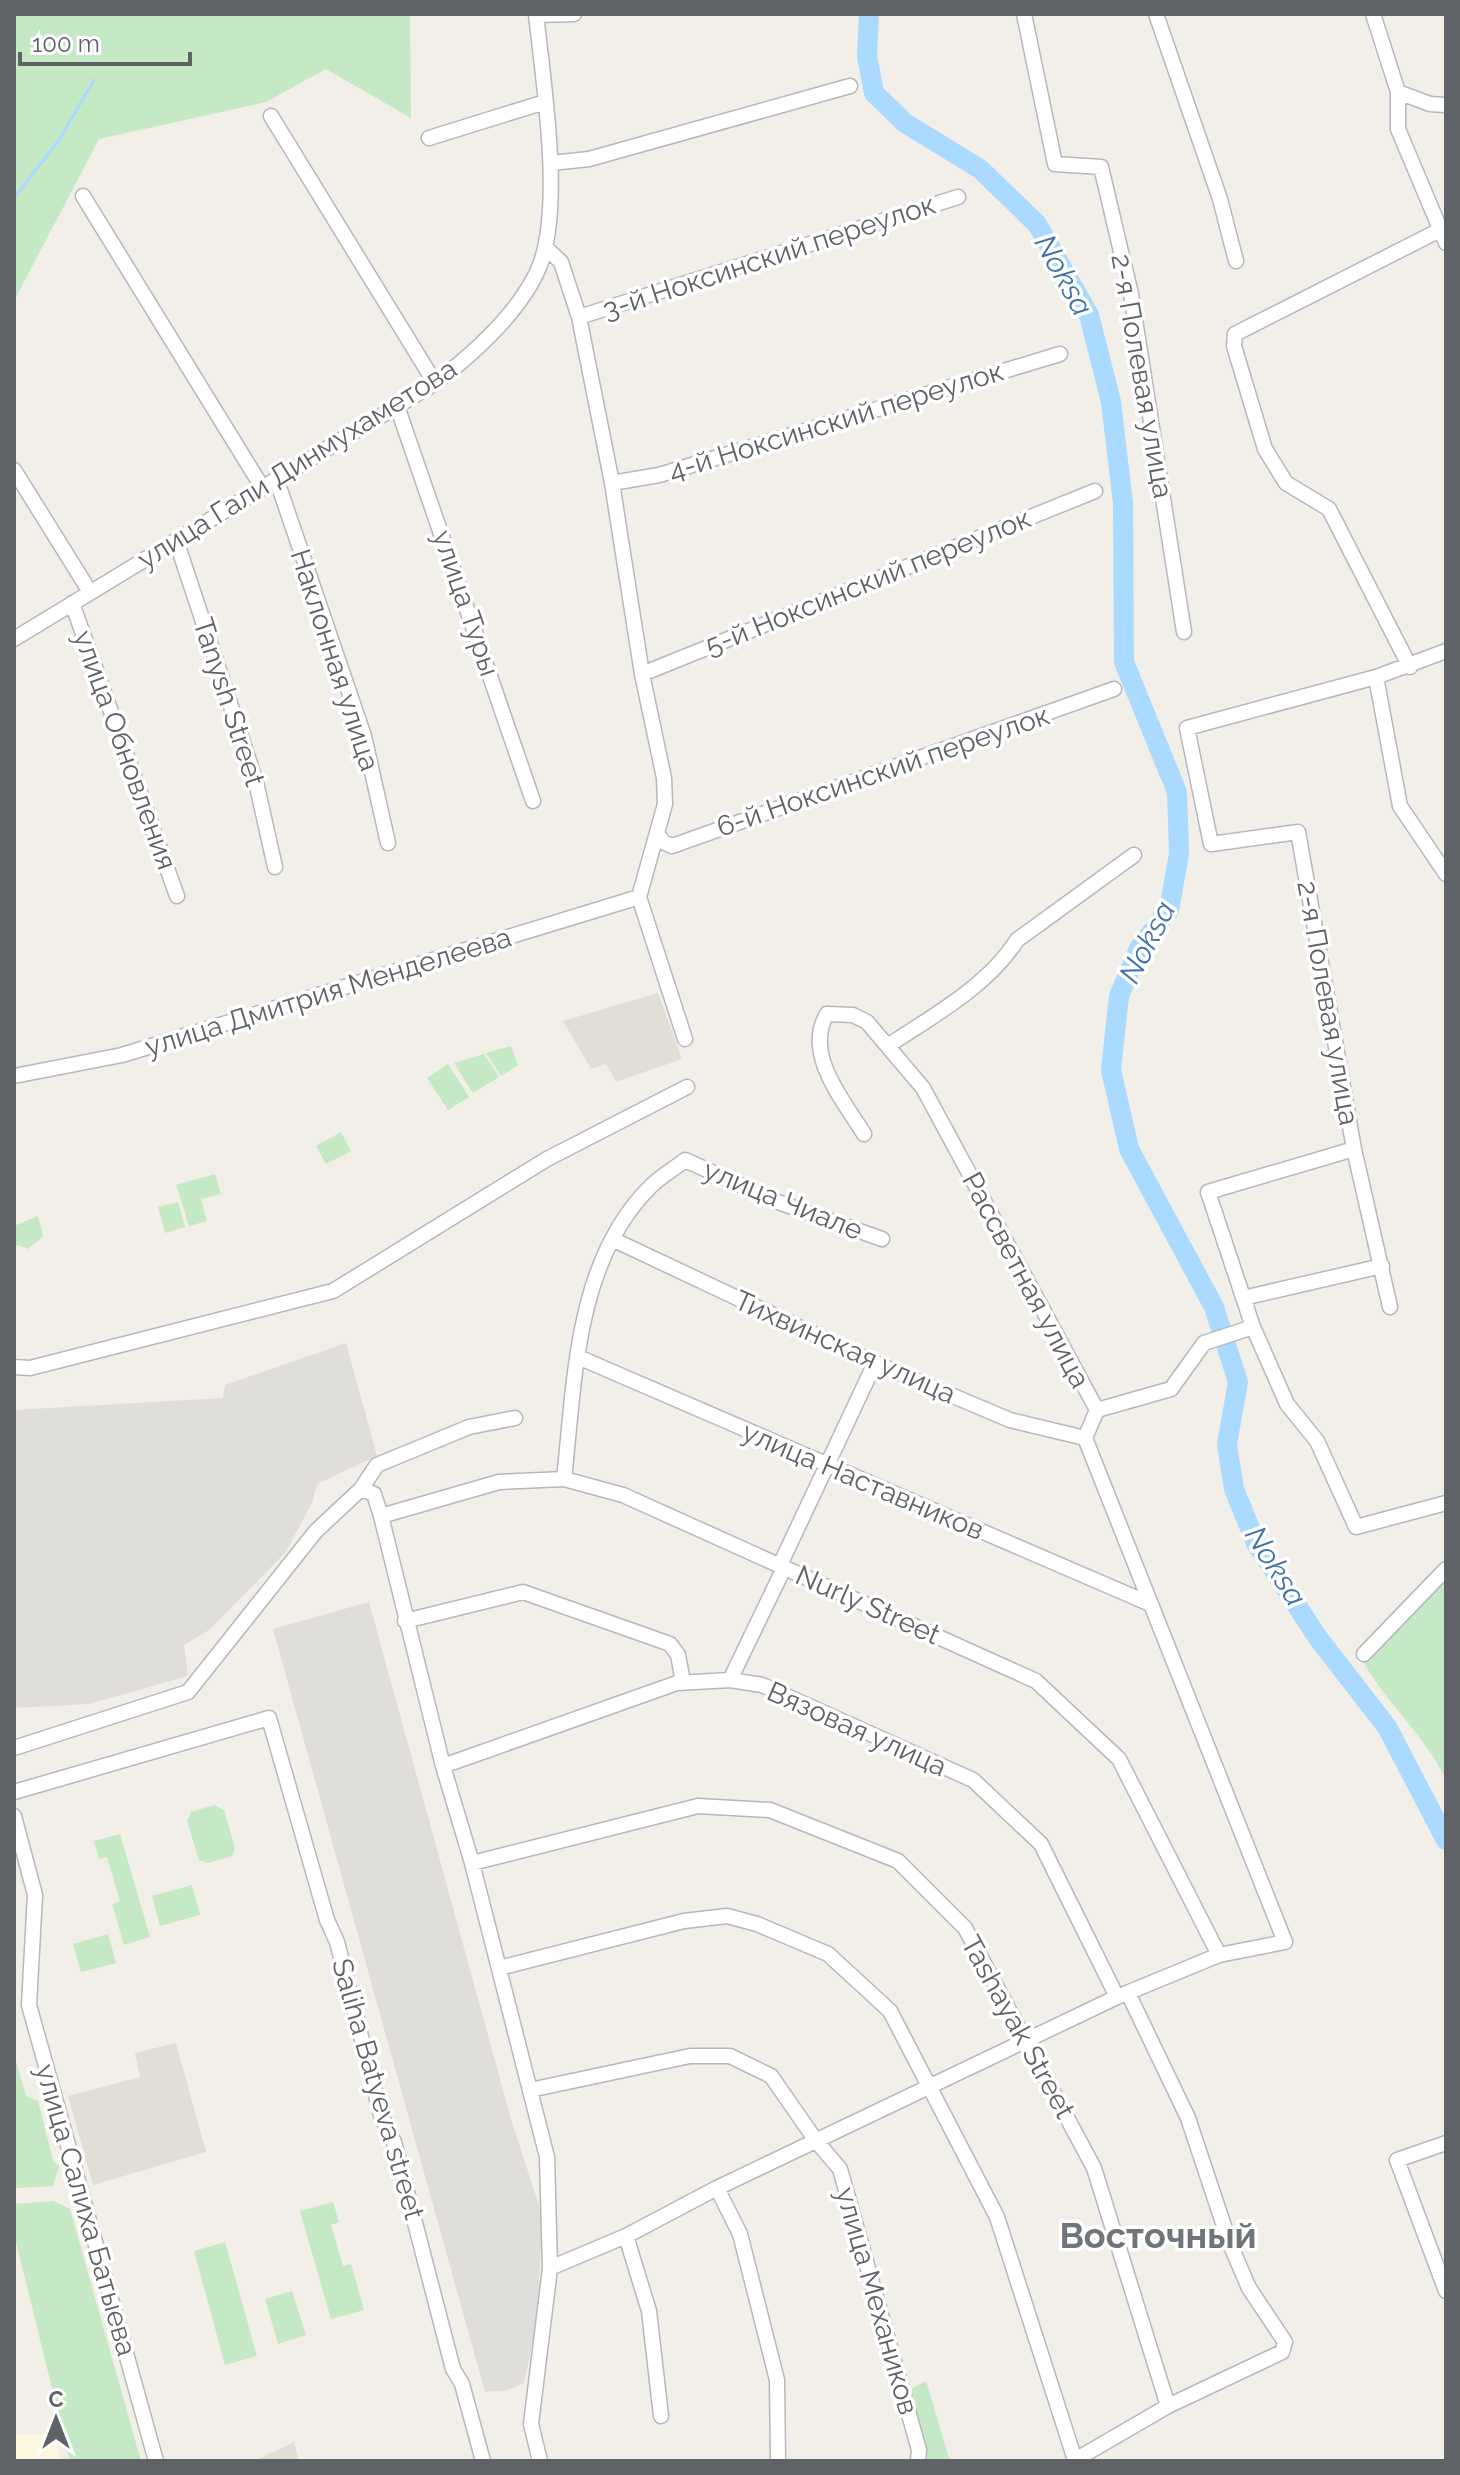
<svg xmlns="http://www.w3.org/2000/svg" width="1460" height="2475" viewBox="0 0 1460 2475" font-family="Raleway,sans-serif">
	<rect width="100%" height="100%" fill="#f1efe8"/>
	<path fill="#fef7e0" d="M14,2435H55L61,2461H14Z"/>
	<path fill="#e0deda" d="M346,1343L377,1456L317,1484L312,1503L285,1553L209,1630L184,1645L188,1676L89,1704L14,1708V1410L223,1398L225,1385Z
		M369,1602L511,2119L543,2218L536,2326L524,2383L508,2390L485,2392L273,1629Z"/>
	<path fill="#e1ded6" d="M658,993L682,1059L616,1082L606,1064L591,1069L563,1021Z
		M176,2043L206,2152L93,2185L68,2096L140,2077L135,2053Z
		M294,2442L299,2461H254Z"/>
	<path fill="#c5e8c5" d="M14,14H410L411,118L326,69L266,102L99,139L14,301Z
		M511,1046L518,1065L501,1076L486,1053Z
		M484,1054L499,1077L473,1093L454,1063Z
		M448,1064L469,1097L448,1110L427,1078Z
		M341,1132L351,1151L326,1164L316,1146Z
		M215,1174L221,1194L201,1199L207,1221L189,1226L176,1185Z
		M178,1202L185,1227L165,1233L158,1207Z
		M38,1216L43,1236L28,1249L18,1245L14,1247V1226Z
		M1446,1565V1780C1425,1734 1382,1700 1359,1654Z
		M214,1805L224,1810L235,1848L232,1856L208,1863L199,1860L187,1821L191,1812Z
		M120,1834L150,1937L124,1945L112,1904L120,1901L107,1857L99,1859L94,1841Z
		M192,1885L200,1915L160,1926L152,1896Z
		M108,1934L116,1963L81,1972L73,1944Z
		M14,2054L26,2096L38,2101L53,2160L59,2167L53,2186L17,2188L14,2182Z
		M53,2201L70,2209L141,2461H70L14,2234V2204Z
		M333,2202L339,2222L331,2225L343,2266L351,2264L364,2310L331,2319L300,2211Z
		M225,2242L257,2356L225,2365L194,2251Z
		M292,2291L306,2335L278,2344L265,2299Z
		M926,2381L950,2461H927L909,2390Z"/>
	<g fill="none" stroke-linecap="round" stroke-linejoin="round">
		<path stroke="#aadaff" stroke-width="3" d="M14,198L59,140L94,80"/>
		<path stroke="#aadaff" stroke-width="20" d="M869,14L867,56L874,93L905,123L980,169L1037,224L1089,315L1111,402L1123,503L1124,662L1177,792L1179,854L1169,910L1140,947L1119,996L1111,1070L1129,1149L1214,1307L1238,1382L1227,1444L1234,1489L1256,1543L1318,1638L1387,1727L1446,1840"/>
		<g stroke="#b5b8bc" stroke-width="17">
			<path id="minor" d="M1024,14L1055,164L1101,167L1131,294L1184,632
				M1156,14L1220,199L1236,261
				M1373,14L1398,92V129L1446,243
				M537,15L574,14
				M1398,92L1430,104L1446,105
				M271,116L435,383
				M429,138L545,102
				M551,163L589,159L850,86
				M83,196L262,487
				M545,247L561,262L579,317L612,483L642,674L664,778L665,804L639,897L685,1039
				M579,317L958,197
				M397,406L533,801
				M14,470L90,592
				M276,478L364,736L388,843
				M612,483L659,475L1060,354
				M176,540L256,782L275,867
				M72,603L177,896
				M14,639L435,383C473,354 522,310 540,265C563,203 543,81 536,14
				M1410,667L1329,509L1286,483L1265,449L1234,346L1235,334L1440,230
				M642,674L1095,491
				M1376,677L1400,806L1446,874
				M657,833L663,842L672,846L1114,689
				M889,1045C933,1016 989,985 1017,940L1134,855
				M14,1076L122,1055L639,897
				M1354,1149L1208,1192L1253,1327L1287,1404L1317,1441L1356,1527L1446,1503
				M612,1239L875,1363L1010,1420L1085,1438
				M1243,1298L1382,1266
				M1390,1307L1354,1149L1298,832L1211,844L1187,728L1376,677L1446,651
				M578,1357L1148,1603
				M14,1367L30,1368L333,1291L547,1159L687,1087
				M1097,1410L1171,1389L1204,1343L1253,1327
				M564,1479C575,1380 575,1261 651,1186C661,1176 674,1169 685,1160L778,1202L882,1239
				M361,1489L374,1494L381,1516L443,1766L472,1863L547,2157L550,2268L531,2424L540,2461
				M381,1516L499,1482L564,1479L623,1495L1036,1681L1119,1759L1219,1955
				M780,1565L875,1363
				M405,1621L523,1592L670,1644L678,1655L683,1682
				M1364,1654L1446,1569
				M730,1680L784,1568
				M14,1748L188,1692L316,1531L361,1489L377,1465L469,1427L515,1418
				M443,1766L677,1683L730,1680L762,1685L973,1780L1041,1844L1117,1997
				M14,1792L269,1718L327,1920L337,1942L381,2115L394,2142L453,2369L462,2384L483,2461
				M14,1816L35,1895L29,2005L156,2461
				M472,1863L698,1806L770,1810L898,1861L965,1928L1094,2168L1168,2406
				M499,1968L684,1921L727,1916L757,1924L828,1954L890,2011L997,2217L1075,2460L1168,2406L1282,2352L1285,2342L1249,2288L1230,2244L1188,2118L1128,1993
				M530,2090L690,2056H730L771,2076L817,2142L840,2169L919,2450L918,2461
				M1446,2143L1397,2160L1446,2291
				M717,2188L740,2234L777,2380L778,2461
				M626,2236L649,2311L661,2416
				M550,2268L626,2236L717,2188L1117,1997L1219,1955L1285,1942L1085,1438L1097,1410L923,1088L867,1022L853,1015L827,1014C803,1054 844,1101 864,1134"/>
		</g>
		<use href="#minor" stroke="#fff" stroke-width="14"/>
	</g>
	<g text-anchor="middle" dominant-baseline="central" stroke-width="7" stroke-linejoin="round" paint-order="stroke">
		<g font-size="28" fill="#5f6368" stroke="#fff">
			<text transform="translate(769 257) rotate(-18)">3-й Ноксинский переулок</text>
			<text transform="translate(1142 376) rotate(80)">2-я Полевая улица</text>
			<text transform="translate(836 421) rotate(-17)">4-й Ноксинский переулок</text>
			<text transform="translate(297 464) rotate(-32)">улица Гали Динмухаметова</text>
			<text transform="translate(868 582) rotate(-22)">5-й Ноксинский переулок</text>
			<text transform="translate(466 603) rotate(71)">улица Туры</text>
			<text transform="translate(335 660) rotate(72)">Наклонная улица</text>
			<text transform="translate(229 702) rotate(72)">Tanysh Street</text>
			<text transform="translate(125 750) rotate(70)">улица Обновления</text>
			<text transform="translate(883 771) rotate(-19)">6-й Ноксинский переулок</text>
			<text transform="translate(328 992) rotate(-17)">улица Дмитрия Менделеева</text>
			<text transform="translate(1328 1003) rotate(80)">2-я Полевая улица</text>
			<text transform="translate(783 1200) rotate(22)">улица Чиале</text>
			<text transform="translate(1026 1280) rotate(62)">Рассветная улица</text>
			<text transform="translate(845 1347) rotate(24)">Тихвинская улица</text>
			<text transform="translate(863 1481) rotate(23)">улица Наставников</text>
			<text transform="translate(868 1605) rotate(24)">Nurly Street</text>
			<text transform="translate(857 1729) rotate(24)">Вязовая улица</text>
			<text transform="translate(1018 2027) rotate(61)">Tashayak Street</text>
			<text transform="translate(378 2089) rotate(74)">Saliha Batyeva street</text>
			<text transform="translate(86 2210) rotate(74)">улица Салиха Батыева</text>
			<text transform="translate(877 2301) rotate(74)">улица Механиков</text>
		</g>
		<g font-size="30" font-style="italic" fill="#4174aa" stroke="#fff">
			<text transform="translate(1064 275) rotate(61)">Noksa</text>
			<text transform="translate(1147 942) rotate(-63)">Noksa</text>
			<text transform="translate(1276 1566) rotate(58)">Noksa</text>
		</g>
		<g font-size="36" font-weight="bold" fill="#70757a" stroke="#fff">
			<text x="1158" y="2235">Восточный</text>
		</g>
	</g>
	<rect width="1460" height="2475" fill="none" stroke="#5f6368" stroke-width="32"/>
	<g transform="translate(56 2419)" stroke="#ffffff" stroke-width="6" paint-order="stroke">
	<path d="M0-6L14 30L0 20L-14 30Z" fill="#5f6368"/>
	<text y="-12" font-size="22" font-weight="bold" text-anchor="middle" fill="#5f6368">С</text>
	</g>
	<path d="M20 52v12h170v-12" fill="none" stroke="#5f6368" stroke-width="4"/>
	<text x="32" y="52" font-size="24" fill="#5f6368" stroke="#ffffff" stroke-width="6" paint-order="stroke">100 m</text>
</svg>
